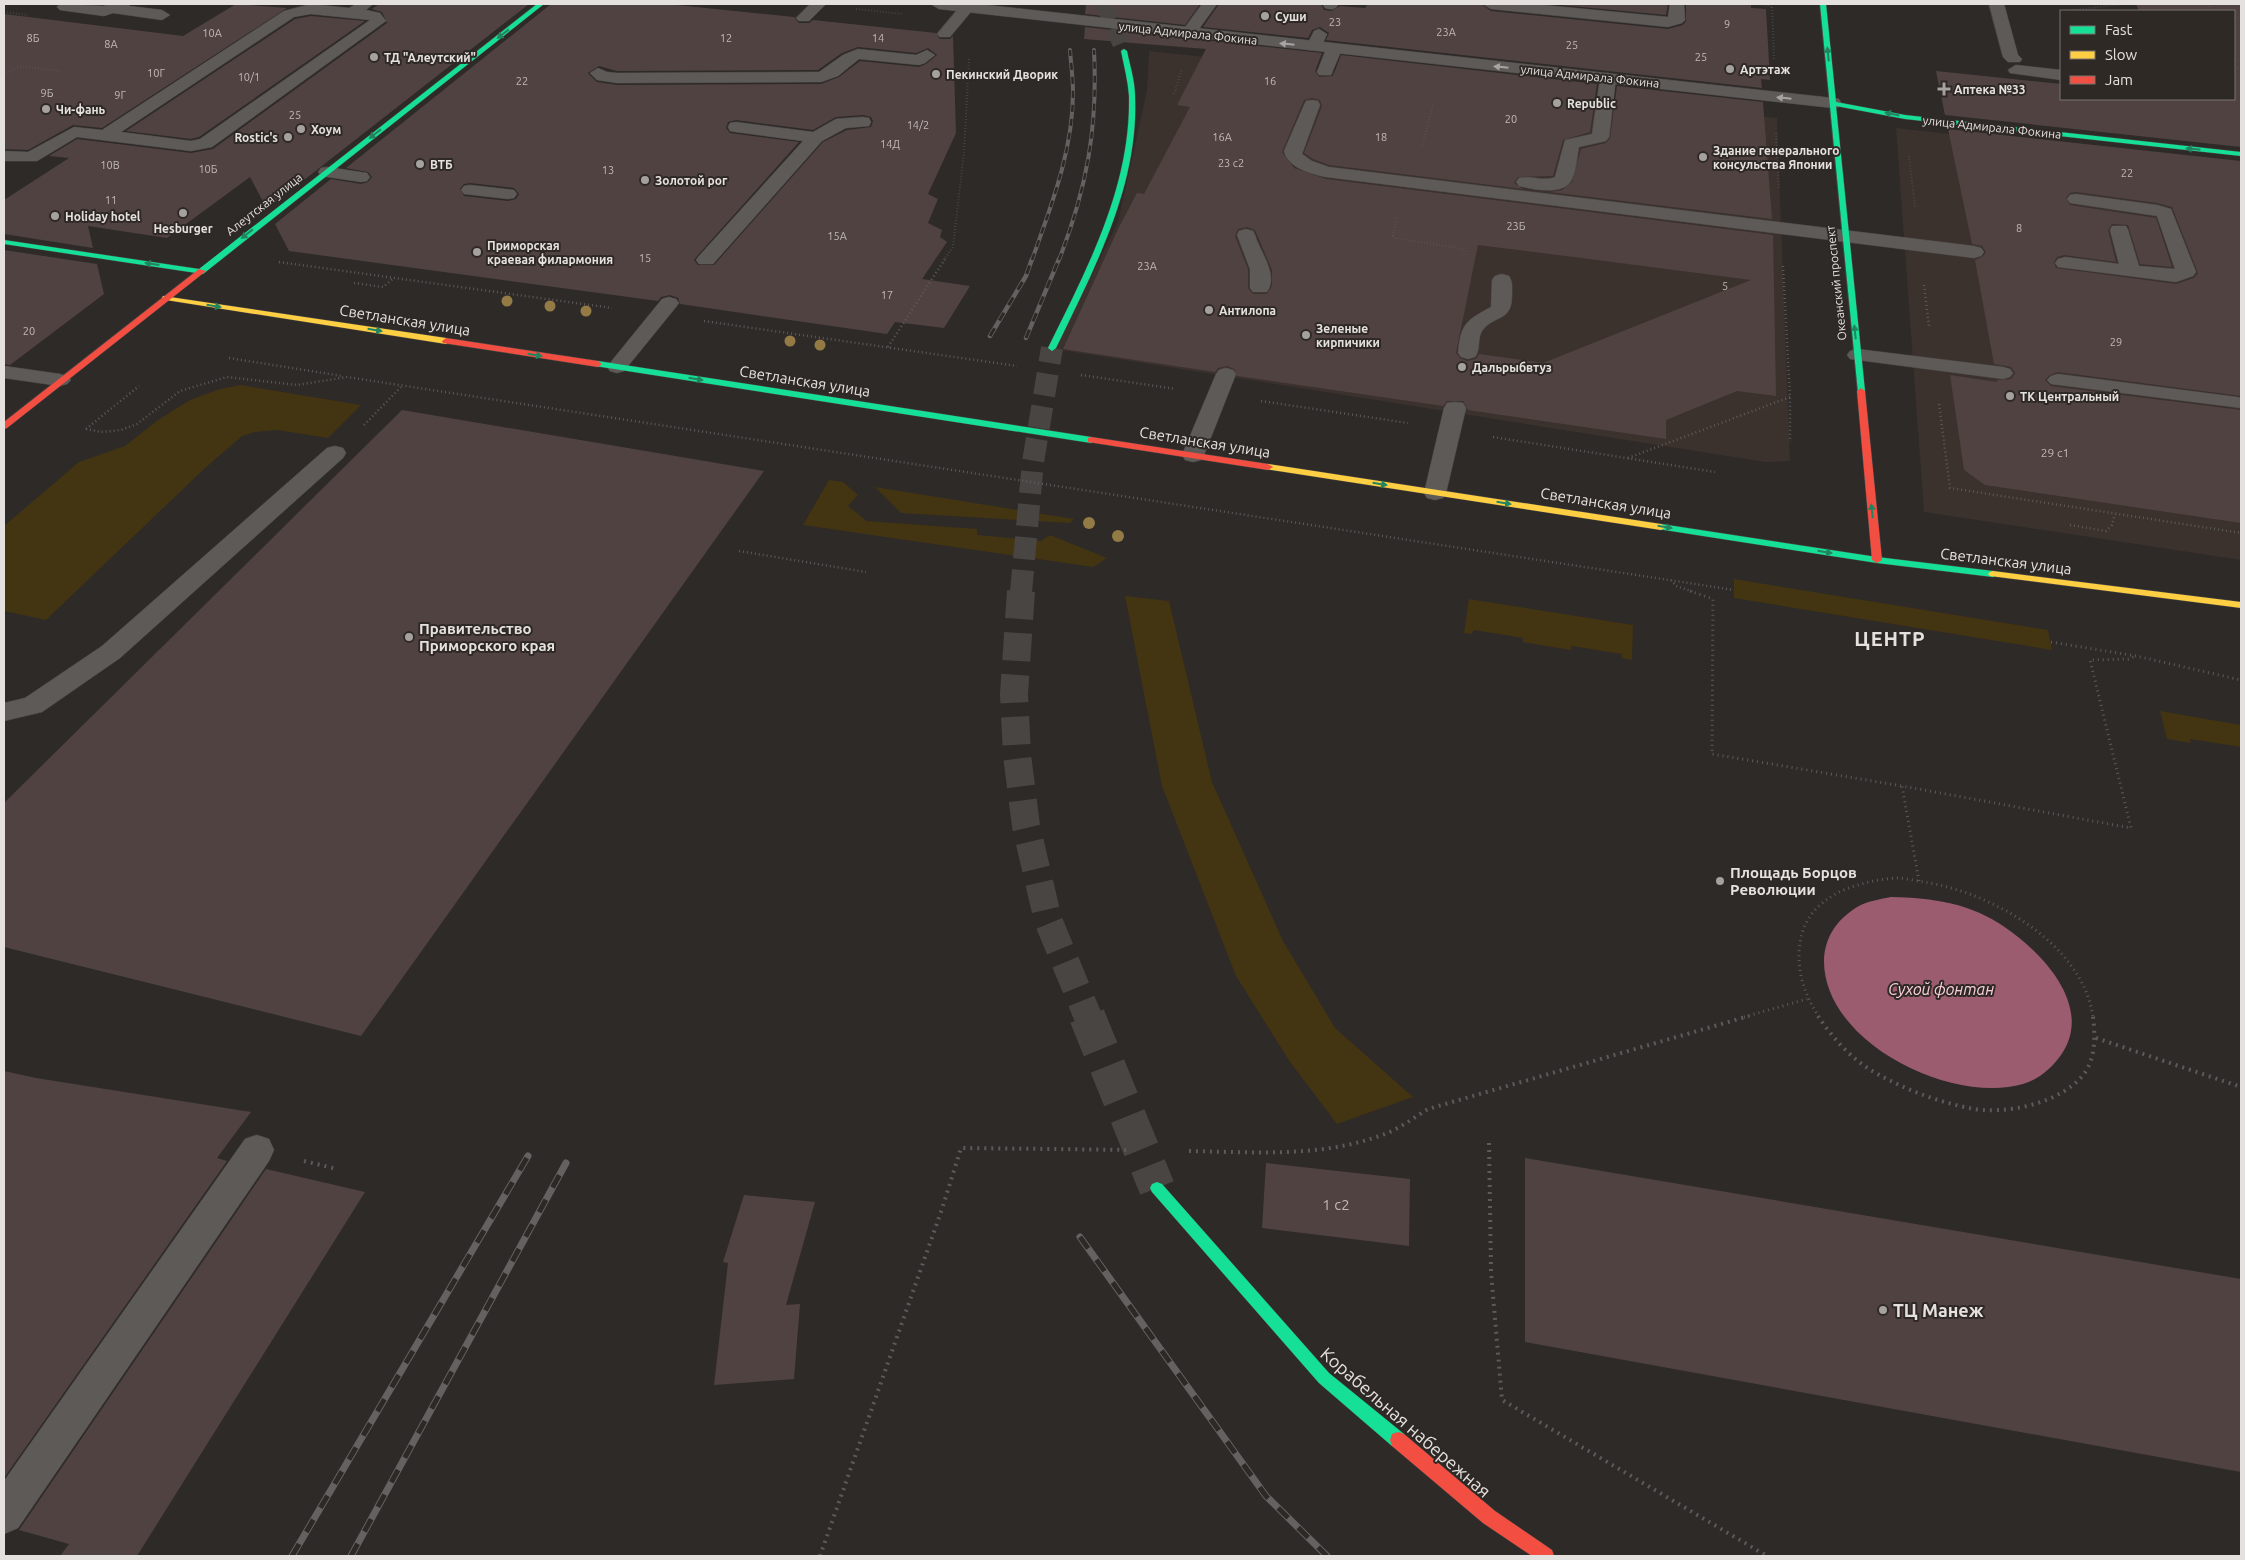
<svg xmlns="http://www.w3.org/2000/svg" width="2245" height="1560" viewBox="0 0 2245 1560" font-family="Ubuntu,sans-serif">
	<rect width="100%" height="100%" fill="#2d2a28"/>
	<path fill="#3b312d" d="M1149,51L1777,118L1790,461L1765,462L1055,349L1118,222L1147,90Z
		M1896,128L2241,167V560L1924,512Z"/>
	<path fill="#433412" d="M241,385L361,405L328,438L277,430L255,432L242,436L203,470L46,620L4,611V526L79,462L125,446L158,420L190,400L220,389Z
		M829,480L843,482L858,495L848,506L867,521L977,529V535L1041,541L1050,535L1107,558L1093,567L803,525Z
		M875,487L1074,519L1070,523L901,513Z
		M1734,579L2048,630L2052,650L1734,598Z
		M1125,596L1169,601L1212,782L1283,941L1335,1028L1413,1097L1337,1124L1290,1062L1236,976L1162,786Z
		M1469,599L1633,625L1632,660L1622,658V654L1572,646L1571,650L1523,642V638L1474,630L1472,634L1464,633Z
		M2160,711L2241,725V747L2190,739L2191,743L2167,739Z"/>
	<path fill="#9c5c70" d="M1891,897C1933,898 1971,903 2006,928C2044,954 2094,1008 2061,1055C2052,1068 2038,1080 2023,1084C1951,1105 1823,1042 1824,960C1825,936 1838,918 1859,906C1868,901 1881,899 1891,897Z"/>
	<path fill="#514242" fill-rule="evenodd" d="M236,4L287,8L102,128L73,125L28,150L4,149V14L183,36Z
		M379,4H529L267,209L250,177L167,238L88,226L93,248L4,234V200L69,158L49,156L77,139L191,153L213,149L387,23L382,12L372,9Z
		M551,4H667L794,17L799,23H809L813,20L936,33L940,39H950L953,36L956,133L928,194L938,199L928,223L942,230L940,237L947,242L922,279L970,286L944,328L895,322L887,334L680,304L678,298L670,295L661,297L658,301L289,251L275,224L331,179L361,184L368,182L372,177L368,172L346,168ZM858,47L916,53L928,48L937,55L926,64L919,67L860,61L839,77L821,84L617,85L597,82L588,73L599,66L617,71L818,70L842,53ZM863,115L871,117L873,121L871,127L847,130L823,142L714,265H698L694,260L698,255L799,142L730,133L726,128L728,122L736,120L813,130L836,117ZM470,183L514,188L519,194L516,199L508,201L464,196L460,189L464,184Z
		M1086,4H1200L1185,25L1085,14Z
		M1219,4H1321L1324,10L1331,11L1340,6L1365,8L1368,4H1481L1491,11L1668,29L1683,25L1686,21V4H1751V8L1766,9L1770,80L1761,79L1762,88L1326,40L1329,33L1320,27L1312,30L1308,38L1203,27Z
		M1550,4H1668L1666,15Z
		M2136,4H2241V147L1945,115L1936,71L2061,84V99H2234V11H2139Z
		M311,16L365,21L199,137L191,139L126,131L295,19Z
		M1085,27L1322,53L1315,71L1319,77L1333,76L1341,55L1597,84L1590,132L1563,140L1553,176L1518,177L1514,183L1523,189L1329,165L1313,159L1304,153L1322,106L1320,100L1312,98L1304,100L1282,152L1294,168L1326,179L1773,235L1776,396L1737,391L1666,420V439L1468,410L1463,401H1447L1443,406L1237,376L1234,369L1227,366L1218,368L1215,372L1063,349L1119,227L1137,193L1144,194L1190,107L1177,105L1206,49L1084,39ZM1247,227L1255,230L1272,270V286L1267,294H1253L1248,288V269L1235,236L1238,229ZM1478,245L1566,256L1751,280L1543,363L1479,354L1476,359L1467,361L1460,358L1456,353Z
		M1617,86L1763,102L1772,219L1549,192L1562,190L1572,182L1581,149L1606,143L1610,138Z
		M1948,129L2241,161V396L2058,372L2050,375L2045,380L2051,386L2241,410V523L1985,485L1964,470L1950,375L1997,382V380L2011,379L2015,373L2011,367L1994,364L1975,260L1982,257L1986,252L1982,246L1972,244ZM2076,192L2157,203L2172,207L2198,273L2194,278L2176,284L2056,268L2054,262L2057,257L2064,255L2116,262L2108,230L2112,224L2128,225L2140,264L2172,267L2156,218L2070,205L2066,198L2070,193Z
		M4,250L97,264L104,294L10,365L4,364Z
		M402,410L764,471L361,1036L4,947V803Z
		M4,1071L36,1078L251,1112L217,1158L227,1161L4,1478Z
		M1525,1158L2241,1279V1472L1525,1342Z
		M1266,1163L1410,1179L1409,1246L1262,1228Z
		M266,1169L365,1192L137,1556H60L69,1544L19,1530Z
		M744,1195L815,1202L786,1305L800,1304L794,1379L714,1385L728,1263L723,1262Z"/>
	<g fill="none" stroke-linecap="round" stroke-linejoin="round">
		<path stroke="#494543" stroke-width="17" stroke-dasharray="17 9" stroke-linecap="butt" d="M1104,4L1124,51"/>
		<path stroke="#494543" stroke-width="22" stroke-dasharray="22 11" stroke-linecap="butt" d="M1021,592L1033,462L1052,348"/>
		<path stroke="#494543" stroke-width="28" stroke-dasharray="28 14" stroke-linecap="butt" d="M1021,591L1014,694L1017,755L1026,826L1048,920L1088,1017"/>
		<path stroke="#494543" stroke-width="36" stroke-dasharray="36 18" stroke-linecap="butt" d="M1087,1016L1157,1188"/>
		<g stroke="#4b4847" stroke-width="1">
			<path id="lane" d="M60,4L103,6L110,4H130L129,6L162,10L170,15L162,20L113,13L104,16L60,10L57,7Z
				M311,4L349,8L356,4H373L366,10L380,13L386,21L212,147L191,151L77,137L37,161H4V151L28,152L74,127L102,130L284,11ZM311,14L370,20L200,139L191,141L121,132L294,17Z
				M810,4H826L809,21H799L796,18Z
				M962,4H972L975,7L950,37H940L937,34Z
				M1202,4H1217L1194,36H1184L1181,33Z
				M1323,4H1339C1335,10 1331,10 1325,8Z
				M1483,4H1533L1668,17L1670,4H1684L1685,20L1682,23L1668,27L1491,9Z
				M1989,4H2004L2018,55L2022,59L2020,62H2008L2003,57Z
				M1319,29L1327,34L1320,50H1308L1306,47L1314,31Z
				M1334,44L1342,49L1331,75H1319L1317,72L1326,49Z
				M858,49L916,55L927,50L935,55L925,63L919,65L859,59L838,76L821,82L617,83L597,80L590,73L598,68L607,72L617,73L819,72L843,55Z
				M2016,65L2061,70V80L2010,73L2008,70Z
				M1608,73L1616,78L1609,137L1606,141L1579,147C1577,157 1576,173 1571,181C1562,196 1532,189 1519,186L1516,182L1519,178C1531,175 1543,182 1555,177L1565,140L1592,134L1600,78Z
				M1312,100L1318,101L1320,105L1302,154L1312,161L1329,167L1974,246L1981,248L1984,252L1981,256L1974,258L1326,177C1311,174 1288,168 1284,151L1304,105L1306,101Z
				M863,117L869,118L871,122L869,126L846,128L822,141L713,264H699L696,260L699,256L803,141L736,132L730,131L728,127L730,123L736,122L813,132L836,119Z
				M327,167L367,173L370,177L367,181L361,182L321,176L318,172L321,168Z
				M470,185L514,190L517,194L514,198L508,199L464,194L461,190L464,186Z
				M2076,194L2157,205L2171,209L2196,272L2193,276L2176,282L2058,267L2055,263L2058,259L2065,257L2119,264L2110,230L2112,226H2126L2128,230L2139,266L2175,269L2157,216L2070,203L2067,199L2070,195Z
				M1246,229L1253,231L1255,235C1260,252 1279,275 1267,292H1253L1250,288V269L1237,235L1239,231Z
				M1502,274L1509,276C1513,282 1512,288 1512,295C1512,323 1494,314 1482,331C1477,339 1481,350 1475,357L1468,359L1461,357L1458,353C1461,324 1465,321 1491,307L1492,280L1495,276Z
				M669,297L676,299L679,303L676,307L624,371L617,373L610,371L607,367L610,363L662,299Z
				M1857,349L2003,367L2010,369L2013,373L2010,377L2003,379L1850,359L1847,355L1850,351Z
				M4,366L60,374L67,376L71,380L67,384L60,386L4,378Z
				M1226,368L1233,370L1236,374L1204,455L1201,460L1193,462L1185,460L1182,455L1216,374L1219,370Z
				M2058,374L2237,397L2241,398V408L2051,384L2047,380L2051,376Z
				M1455,402L1463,403L1466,408L1446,493L1443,498L1435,500L1427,498L1424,493L1444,408L1447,403Z
				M335,446L343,448L346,453L343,458L120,658L42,712L4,721V703L25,698L102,646L327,448Z
				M257,1135L269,1139L274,1150L269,1161L18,1528L4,1534V1481L245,1139Z"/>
		</g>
		<g stroke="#4b4847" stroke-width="1">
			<path id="street" d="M931,4H978L1833,98L1839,99L1841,103L1839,107L1833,108L939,9Z"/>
		</g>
		<g stroke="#4b4847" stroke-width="1">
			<path id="fast" d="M537,4H544L203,274L4,244V240L199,269Z
				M1820,4H1826L1836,102L1905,115L2241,152V156L1905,119L1836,106L1865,391L1864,393H1858Z
				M1124,49L1127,51C1130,66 1135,81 1135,96C1139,186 1094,269 1056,348L1052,351L1048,348C1087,269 1131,187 1129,96C1128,81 1124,66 1121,51Z
				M598,361L1091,437L1096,440L1091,443L595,366V362Z
				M1661,524L1877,557L1993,571L1998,574L1993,577L1877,563L1658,529L1656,527Z
				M1157,1182L1162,1184L1329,1373L1404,1434L1406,1440L1404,1446L1398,1448L1392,1446L1319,1383L1152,1192L1150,1188L1152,1184Z"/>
		</g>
		<g stroke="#4b4847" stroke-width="1">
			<path id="slow" d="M163,296L446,338L450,341L446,344L166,300L162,298Z
				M1268,464L1661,524L1666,527L1661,530L1265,469V465Z
				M1993,571L2241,602V608L1990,576L1988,574L1990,572Z"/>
		</g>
		<g stroke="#4b4847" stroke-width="1">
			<path id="jam" d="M199,269L206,271L7,428L4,429V422Z
				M446,338L598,361L602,364L598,367L443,343L442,341Z
				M1861,388L1865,391L1882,560L1877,563L1872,560L1857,391Z
				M1091,437L1268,464L1273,467L1268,470L1088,442V438Z
				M1398,1432L1404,1434L1495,1511L1552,1550L1554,1556H1532L1483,1523L1392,1446L1390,1440L1392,1434Z"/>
		</g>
		<path stroke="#5d5a59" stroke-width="2" stroke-dasharray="0.5 2.5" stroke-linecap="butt" d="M1759,4L1772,7
			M1772,4L1774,60
			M2207,4L2210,11
			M856,9L902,14
			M2065,11L2124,4
			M4,12L28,15
			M2234,17L2241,18
			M2234,60L2241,61
			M2234,68H2241
			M4,74L20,66L60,71
			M1174,94L1182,69
			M1776,133L1779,189
			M1422,146L1433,105
			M1909,156L1915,207
			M1397,218L1393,236L1395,238L1458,248L1464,250L1467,257
			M944,260L953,247L964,152L969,59"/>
		<path stroke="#5d5a59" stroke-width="2.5" stroke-dasharray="1 3" stroke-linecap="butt" d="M279,262L612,308
			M1783,266L1790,397V442
			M354,283L383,287L394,278
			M1924,285L1929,326
			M704,321L1017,366
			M888,347L945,259
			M229,358L342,376
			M1081,375L1176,389
			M1261,401L1408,423
			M1939,404L1950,488L2241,533
			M364,425L401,387
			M86,429L101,432L121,430L137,424L180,391L227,377L297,385L347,377L1734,590
			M86,429L139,386
			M1493,437L1715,472
			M1628,458L1790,397
			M2070,525L2106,531L2112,525L2115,514
			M739,551L866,572
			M1671,580L1676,586L1694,592"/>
		<path stroke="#5d5a59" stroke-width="3" stroke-dasharray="1 4" stroke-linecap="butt" d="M1690,591L1713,599L1712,754L1902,786
			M2051,642L2136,656L2241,680
			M1919,881L1902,786L2131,828L2090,660L2128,659L2136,656
			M1744,1017L1807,999
			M1819,1017C1804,994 1796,970 1800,943C1803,919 1818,903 1839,892C1857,884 1877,879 1897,878C1906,878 1915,881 1924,882C1991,892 2083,944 2093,1017"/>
		<path stroke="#5d5a59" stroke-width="4" stroke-dasharray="2 5" stroke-linecap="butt" d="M1818,1016C1832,1037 1851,1059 1874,1072C1904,1089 1935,1101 1969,1108C2004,1116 2065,1103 2086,1071C2096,1055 2095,1033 2093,1016
			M2096,1038L2241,1087
			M1489,1143L1491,1272L1502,1400L1767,1556
			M1189,1151C1253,1152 1320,1158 1382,1135C1398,1130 1413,1118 1428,1109L1749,1016
			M304,1161L337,1169
			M820,1556L942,1209L961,1148L1131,1150"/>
		<use href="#lane" fill="#5d5a58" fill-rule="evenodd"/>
		<use href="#street" fill="#5d5a58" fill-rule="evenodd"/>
		<use href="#fast" fill="#16e098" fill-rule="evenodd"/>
		<use href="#slow" fill="#ffcf43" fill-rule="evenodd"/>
		<use href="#jam" fill="#f24e42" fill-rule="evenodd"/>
		<g stroke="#646261" stroke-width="4">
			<path id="rail-far2" d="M1032,260C1051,206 1073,151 1073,92C1073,78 1071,64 1070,50
				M1059,260C1087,188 1098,127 1094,50"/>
		</g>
		<g stroke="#646261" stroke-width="4.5">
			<path id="rail-far1" d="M990,336L1026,276L1032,259
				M1026,338L1059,259"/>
		</g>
		<g stroke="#646261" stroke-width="7">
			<path id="rail" d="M1080,1237L1266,1496L1327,1556
				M292,1556L528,1156
				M351,1556L566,1163"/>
		</g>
		<use href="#rail-far2" stroke="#2f2926" stroke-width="2.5" stroke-dasharray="7" stroke-linecap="butt"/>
		<use href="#rail-far1" stroke="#2f2926" stroke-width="3" stroke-dasharray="9" stroke-linecap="butt"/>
		<use href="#rail" stroke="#2f2926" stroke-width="5" stroke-dasharray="14" stroke-linecap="butt"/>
	</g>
	<g fill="#947a45">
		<circle cx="507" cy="301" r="5.5"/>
		<circle cx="550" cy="306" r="5.5"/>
		<circle cx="586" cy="311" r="5.5"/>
		<circle cx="790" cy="341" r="5.5"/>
		<circle cx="820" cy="345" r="5.5"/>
		<circle cx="1089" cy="523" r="6"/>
		<circle cx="1118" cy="536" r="6"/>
	</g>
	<defs><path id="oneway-solid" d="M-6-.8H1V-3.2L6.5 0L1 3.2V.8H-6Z" transform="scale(1.25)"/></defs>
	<g fill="#22845f">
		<use href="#oneway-solid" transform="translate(503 34) rotate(142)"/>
		<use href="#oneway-solid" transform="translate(1828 54) rotate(-96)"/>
		<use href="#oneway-solid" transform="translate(1892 114) rotate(-169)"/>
		<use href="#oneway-solid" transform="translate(375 134) rotate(142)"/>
		<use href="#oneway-solid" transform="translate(2193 149) rotate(-174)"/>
		<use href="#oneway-solid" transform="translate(247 234) rotate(142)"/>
		<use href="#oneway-solid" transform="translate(152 264) rotate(-172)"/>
		<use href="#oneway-solid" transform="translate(214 306) rotate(9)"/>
		<use href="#oneway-solid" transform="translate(375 330) rotate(9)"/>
		<use href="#oneway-solid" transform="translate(1855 332) rotate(-96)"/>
		<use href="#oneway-solid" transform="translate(535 355) rotate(9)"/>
		<use href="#oneway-solid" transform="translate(696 379) rotate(9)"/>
		<use href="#oneway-solid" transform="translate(1380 484) rotate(9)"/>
		<use href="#oneway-solid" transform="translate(1504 503) rotate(9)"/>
		<use href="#oneway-solid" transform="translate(1872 511) rotate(-96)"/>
		<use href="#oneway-solid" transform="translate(1665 527) rotate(9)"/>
		<use href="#oneway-solid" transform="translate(1825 552) rotate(9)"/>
	</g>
	<g fill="#a8a4a2">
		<use href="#oneway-solid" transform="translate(1287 44) rotate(-174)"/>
		<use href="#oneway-solid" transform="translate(1501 67) rotate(-174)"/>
		<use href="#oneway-solid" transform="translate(1784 98) rotate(-174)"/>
	</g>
	<g fill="#a5a19f" stroke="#2f2926" stroke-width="2">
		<circle cx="1265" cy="16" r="5"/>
		<circle cx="374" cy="57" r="5"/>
		<circle cx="1730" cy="69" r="5"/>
		<circle cx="936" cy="74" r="5"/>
		<path d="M1941.5 81.5h5v5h5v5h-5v5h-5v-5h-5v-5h5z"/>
		<circle cx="1557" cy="103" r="5"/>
		<circle cx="46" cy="109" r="5"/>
		<circle cx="301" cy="129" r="5"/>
		<circle cx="288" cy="137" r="5"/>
		<circle cx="1703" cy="157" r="5"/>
		<circle cx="420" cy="164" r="5"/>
		<circle cx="645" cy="180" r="5"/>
		<circle cx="183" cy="213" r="5"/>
		<circle cx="55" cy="216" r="5"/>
		<circle cx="477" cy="252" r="5"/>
		<circle cx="1209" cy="310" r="5"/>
		<circle cx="1306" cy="335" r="5"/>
		<circle cx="1462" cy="367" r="5"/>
		<circle cx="2010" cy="396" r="5"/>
		<circle cx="409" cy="637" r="5"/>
		<circle cx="1720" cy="881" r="5"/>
		<circle cx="1883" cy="1310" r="5"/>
	</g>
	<g text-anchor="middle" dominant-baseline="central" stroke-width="4" stroke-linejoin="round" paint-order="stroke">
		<g font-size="11" fill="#c0b9b8">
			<text x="1335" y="22">23</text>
			<text x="1727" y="24">9</text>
			<text x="1446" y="32">23А</text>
			<text x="212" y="33">10А</text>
			<text x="33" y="38">8Б</text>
			<text x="726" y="38">12</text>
			<text x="878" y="38">14</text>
			<text x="111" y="44">8А</text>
			<text x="1572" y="45">25</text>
			<text x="1701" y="57">25</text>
			<text x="156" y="73">10Г</text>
			<text x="249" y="77">10/1</text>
			<text x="522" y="81">22</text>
			<text x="1270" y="81">16</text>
			<text x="47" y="93">9Б</text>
			<text x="120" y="95">9Г</text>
			<text x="295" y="115">25</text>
			<text x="1511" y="119">20</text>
			<text x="918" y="125">14/2</text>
			<text x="1222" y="137">16А</text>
			<text x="1381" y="137">18</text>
			<text x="890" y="144">14Д</text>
			<text x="1231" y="163">23 с2</text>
			<text x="110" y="165">10В</text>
			<text x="208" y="169">10Б</text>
			<text x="608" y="170">13</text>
			<text x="2127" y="173">22</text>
			<text x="111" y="200">11</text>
			<text x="1516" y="226">23Б</text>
			<text x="2019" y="228">8</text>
			<text x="837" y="236">15А</text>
			<text x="645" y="258">15</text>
			<text x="1147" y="266">23А</text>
			<text x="1725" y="286">5</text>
			<text x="887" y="295">17</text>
			<text x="29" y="331">20</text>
			<text x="2116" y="342">29</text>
		</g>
		<g font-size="12" font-weight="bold" fill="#e5e1df" stroke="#2f2926" text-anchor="start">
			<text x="1275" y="16">Суши</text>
			<text x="384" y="57">ТД "Алеутский"</text>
			<text x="1740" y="69">Артэтаж</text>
			<text x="946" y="74">Пекинский Дворик</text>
			<text x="1954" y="89">Аптека №33</text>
			<text x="1567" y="103">Republic</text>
			<text x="56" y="109">Чи-фань</text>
			<text x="311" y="129">Хоум</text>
			<text x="278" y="137" text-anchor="end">Rostic's</text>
			<text x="1713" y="150">Здание генерального<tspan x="1713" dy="14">консульства Японии</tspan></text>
			<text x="430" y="164">ВТБ</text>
			<text x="655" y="180">Золотой рог</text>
			<text x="65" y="216">Holiday hotel</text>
			<text x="183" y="228" text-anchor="middle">Hesburger</text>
			<text x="487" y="245">Приморская<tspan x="487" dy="14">краевая филармония</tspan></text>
			<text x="1219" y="310">Антилопа</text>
			<text x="1316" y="328">Зеленые<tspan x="1316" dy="14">кирпичики</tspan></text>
			<text x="1472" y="367">Дальрыбвтуз</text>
			<text x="2020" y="396">ТК Центральный</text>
		</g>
		<g font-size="12" fill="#e5e1df" stroke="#2f2926">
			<text transform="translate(1188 33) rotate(6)">улица Адмирала Фокина</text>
			<text transform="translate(1590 76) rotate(6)">улица Адмирала Фокина</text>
			<text transform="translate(1992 127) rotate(6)">улица Адмирала Фокина</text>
			<text transform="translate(264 204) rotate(-38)">Алеутская улица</text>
			<text transform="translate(1836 283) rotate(-96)">Океанский проспект</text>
		</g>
		<g font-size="12" fill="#c0b9b8">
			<text x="2055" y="452">29 с1</text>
		</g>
		<g font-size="15" fill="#e5e1df" stroke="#2f2926">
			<text transform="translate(405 320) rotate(9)">Светланская улица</text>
			<text transform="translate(805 381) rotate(9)">Светланская улица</text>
			<text transform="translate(1205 442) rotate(9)">Светланская улица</text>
			<text transform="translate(1606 503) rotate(9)">Светланская улица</text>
			<text transform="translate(2006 561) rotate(7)">Светланская улица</text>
		</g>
		<g font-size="15" font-weight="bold" fill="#e5e1df" stroke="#2f2926" text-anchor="start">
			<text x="419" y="628">Правительство<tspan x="419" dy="17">Приморского края</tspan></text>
			<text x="1730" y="872">Площадь Борцов<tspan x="1730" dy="17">Революции</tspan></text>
		</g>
		<g font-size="15" fill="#c0b9b8">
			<text x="1336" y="1204">1 с2</text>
		</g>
		<g font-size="16" font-style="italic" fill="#f9cfda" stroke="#2f2926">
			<text x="1941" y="989">Сухой фонтан</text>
		</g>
		<g font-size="18" font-weight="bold" fill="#e5e1df" stroke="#2f2926" text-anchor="start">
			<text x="1893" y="1310">ТЦ Манеж</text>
		</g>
		<g font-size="18" fill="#e5e1df" stroke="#2f2926">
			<text transform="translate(1406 1422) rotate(41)">Корабельная набережная</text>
		</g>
		<g font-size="20" font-weight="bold" letter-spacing="1" fill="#e5e1df" stroke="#2f2926">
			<text x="1890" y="638">ЦЕНТР</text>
		</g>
	</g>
	<rect width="2245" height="1560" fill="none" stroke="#e5e1df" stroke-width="10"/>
	<rect x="2060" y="10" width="175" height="90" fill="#2f2926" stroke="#787370"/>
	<rect x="2070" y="26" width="25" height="8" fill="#16e098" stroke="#787370"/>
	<text x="2105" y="35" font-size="15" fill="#e5e1df">Fast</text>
	<rect x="2070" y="51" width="25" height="8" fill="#ffcf43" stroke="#787370"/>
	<text x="2105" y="60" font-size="15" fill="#e5e1df">Slow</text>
	<rect x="2070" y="76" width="25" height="8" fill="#f24e42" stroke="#787370"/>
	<text x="2105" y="85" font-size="15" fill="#e5e1df">Jam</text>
</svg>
